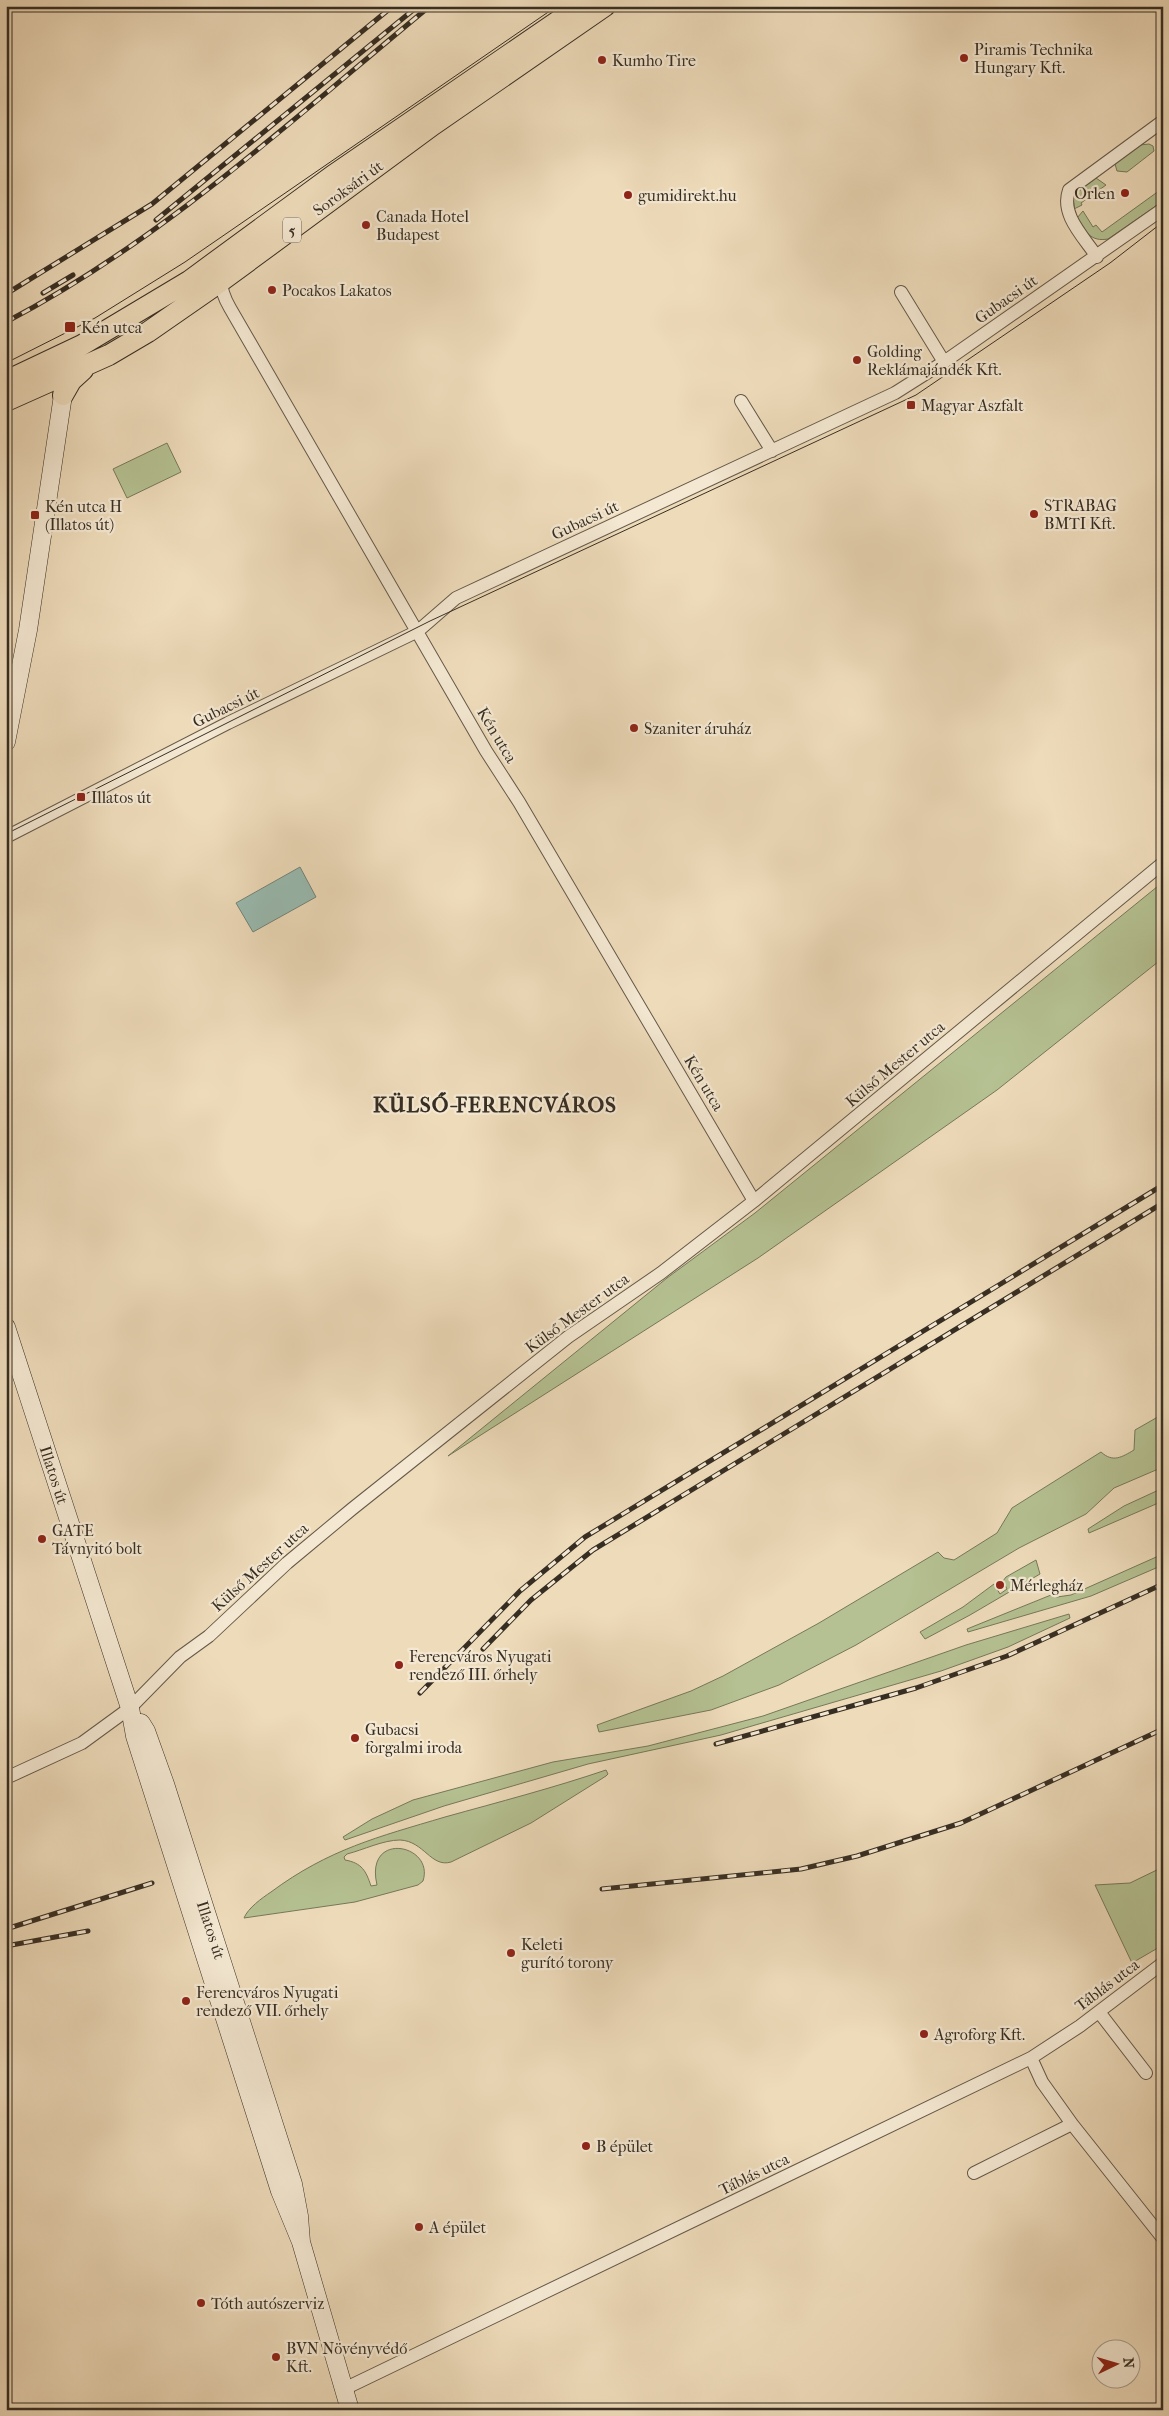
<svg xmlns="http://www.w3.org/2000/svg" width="1169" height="2416" viewBox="0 0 1169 2416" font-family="'IM FELL French Canon',serif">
	<rect width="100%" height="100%" fill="#eedbba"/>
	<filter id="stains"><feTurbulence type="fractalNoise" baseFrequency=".004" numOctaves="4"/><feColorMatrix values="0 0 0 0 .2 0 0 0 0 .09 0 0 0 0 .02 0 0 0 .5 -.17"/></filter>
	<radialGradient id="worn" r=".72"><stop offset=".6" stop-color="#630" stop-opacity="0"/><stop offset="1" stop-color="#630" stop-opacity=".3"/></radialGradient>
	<path fill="#b5c192" stroke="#76785a" d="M1149,144L1153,146L1154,151L1127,172L1117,171L1115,164L1140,145Z
		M1096,178L1106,185L1081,203L1082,205L1074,209L1073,195Z
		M1163,188V201L1108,239C1091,242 1085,232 1077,218L1083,211L1093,227L1096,225L1102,232Z
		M167,443L181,472L127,498L113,469Z
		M1163,882V958L997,1090L758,1258L448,1456L667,1278L755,1213Z
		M1163,1414V1467L1114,1488L1086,1514L1019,1548L856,1645L779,1685L711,1710L599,1732L597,1725L691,1691L723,1676L819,1623L938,1552L944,1558L954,1560L997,1533L1012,1508L1101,1452C1113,1463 1122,1457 1134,1450L1135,1430Z
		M1163,1488V1501L1089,1533L1088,1529L1124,1506Z
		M1163,1554V1565L1091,1596L968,1632L967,1629L1051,1595L1057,1597L1071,1595Z
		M1036,1560L1040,1574L970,1615L925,1639L920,1632L963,1607L994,1584L1000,1594L1007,1589L1003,1581L1006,1577Z
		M1069,1614L1070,1618L1008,1647L941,1671L721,1735L588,1764L444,1806L345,1840L343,1837L372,1819L413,1800L553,1762L648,1746L763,1716L966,1645Z
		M606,1770L608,1774L606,1776L531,1823L451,1862C431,1868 424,1841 400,1840C383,1840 363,1850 347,1854L344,1857L345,1860C362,1863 366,1871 371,1886L377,1885C364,1830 435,1844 423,1881L418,1885L355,1902L244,1918C248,1908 262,1898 271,1892C329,1849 378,1837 445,1817C499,1802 553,1788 606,1770Z
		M1163,1867V1945L1132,1963L1095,1885L1130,1883Z"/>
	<path fill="#99bbb1" stroke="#728378" d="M300,867L316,897L253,932L236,903Z"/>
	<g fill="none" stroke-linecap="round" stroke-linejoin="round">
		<g stroke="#655949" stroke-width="14">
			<path id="street" d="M1097,257C1084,237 1060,215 1069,190L1163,121
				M221,275C220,287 224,298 230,308L486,751L519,802L754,1201
				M901,292L944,362
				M741,401L772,451
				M6,837L228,723L418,631L456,598L895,393L944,362L1163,209
				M6,1778L82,1743L130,1708L180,1657L209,1636L287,1563L352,1509L568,1337L661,1273L754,1201L1163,863
				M1099,2012L1146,2073
				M1031,2058L1042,2082L1072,2124L1161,2236
				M974,2173L1072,2124
				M344,2389L1031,2058L1080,2026L1163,1963"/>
		</g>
		<g stroke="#372e23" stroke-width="19">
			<path id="secondary" d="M6,742L28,630L63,395V381
				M6,1327L130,1708L135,1736L280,2191L301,2242
				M141,1723L146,1731L165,1784L293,2184L299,2216L301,2242L350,2410"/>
		</g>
		<g stroke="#372e23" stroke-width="22">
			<path id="primary" d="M6,381L82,345L189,281L332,176L580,6
				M63,395L71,381L83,370
				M6,401L109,355L148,332L220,282L433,125L605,6"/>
		</g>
		<use href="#street" stroke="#f4e8d2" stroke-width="12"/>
		<use href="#secondary" stroke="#f4e8d2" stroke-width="18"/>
		<use href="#primary" stroke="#eedbba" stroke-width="20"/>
		<path stroke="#372e23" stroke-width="1" d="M6,363L95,318L185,262L557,6
			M6,834L430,621L916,395L1110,263L1163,222"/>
		<g stroke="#372e23" stroke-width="5">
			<path id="rail" d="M156,220L418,6
				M43,293L73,275
				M6,294L152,204L393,6
				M6,322C163,240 294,118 430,6
				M483,1649L531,1600L593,1550L1163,1203
				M420,1693L520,1591L585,1537L1163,1185
				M716,1744L916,1688L1007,1656L1163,1584
				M602,1889L801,1869L857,1856L961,1823L1163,1729
				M6,1929L152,1883
				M6,1946L88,1931"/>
		</g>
		<use href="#rail" stroke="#f4e8d2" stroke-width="3" stroke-dasharray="9" stroke-linecap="butt"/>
	</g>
	<g fill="#8f2418" stroke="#f4e8d2" stroke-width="2">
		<circle cx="964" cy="58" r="5"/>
		<circle cx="602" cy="60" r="5"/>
		<circle cx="1125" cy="193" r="5"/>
		<circle cx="628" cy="195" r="5"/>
		<circle cx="366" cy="225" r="5"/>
		<circle cx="272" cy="290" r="5"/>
		<rect x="64" y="321" width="12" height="12" rx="2.5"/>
		<circle cx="857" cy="360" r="5"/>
		<rect x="906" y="400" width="10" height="10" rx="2.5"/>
		<circle cx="1034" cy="514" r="5"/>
		<rect x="30" y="510" width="10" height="10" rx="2.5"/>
		<circle cx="634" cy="728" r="5"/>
		<rect x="76" y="792" width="10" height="10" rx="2.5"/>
		<circle cx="42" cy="1539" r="5"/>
		<circle cx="1000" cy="1585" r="5"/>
		<circle cx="399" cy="1665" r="5"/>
		<circle cx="355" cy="1738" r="5"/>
		<circle cx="511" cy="1953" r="5"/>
		<circle cx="186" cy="2001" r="5"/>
		<circle cx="924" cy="2034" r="5"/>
		<circle cx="586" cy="2146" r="5"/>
		<circle cx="419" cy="2227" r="5"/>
		<circle cx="201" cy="2303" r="5"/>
		<circle cx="276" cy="2357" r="5"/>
	</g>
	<g text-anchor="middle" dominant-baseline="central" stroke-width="4.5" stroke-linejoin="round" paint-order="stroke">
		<rect fill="#f4e8d2" stroke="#706658" stroke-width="1" x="283" y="217.5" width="18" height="25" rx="4"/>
		<g font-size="15" font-weight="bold" fill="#372e23">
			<text x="292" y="230">5</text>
		</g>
		<g font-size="16" fill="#372e23" stroke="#f4e8d2" text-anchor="start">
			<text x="974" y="49">Piramis Technika<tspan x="974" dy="18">Hungary Kft.</tspan></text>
			<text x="612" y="60">Kumho Tire</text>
			<text x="1115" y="193" text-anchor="end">Orlen</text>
			<text x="638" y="195">gumidirekt.hu</text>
			<text x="376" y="216">Canada Hotel<tspan x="376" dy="18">Budapest</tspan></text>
			<text x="282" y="290">Pocakos Lakatos</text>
			<text x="81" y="327">Kén utca</text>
			<text x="867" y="351">Golding<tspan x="867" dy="18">Reklámajándék Kft.</tspan></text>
			<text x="921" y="405">Magyar Aszfalt</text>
			<text x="1044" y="505">STRABAG<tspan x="1044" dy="18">BMTI Kft.</tspan></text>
			<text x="45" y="506">Kén utca H<tspan x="45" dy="18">(Illatos út)</tspan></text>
			<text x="644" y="728">Szaniter áruház</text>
			<text x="91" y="797">Illatos út</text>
			<text x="52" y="1530">GATE<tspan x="52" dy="18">Távnyitó bolt</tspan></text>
			<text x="1010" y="1585">Mérlegház</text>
			<text x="409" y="1656">Ferencváros Nyugati<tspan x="409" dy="18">rendező III. őrhely</tspan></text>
			<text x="365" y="1729">Gubacsi<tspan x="365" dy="18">forgalmi iroda</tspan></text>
			<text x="521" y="1944">Keleti<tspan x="521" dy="18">gurító torony</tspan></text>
			<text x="196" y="1992">Ferencváros Nyugati<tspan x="196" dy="18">rendező VII. őrhely</tspan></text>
			<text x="934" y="2034">Agroforg Kft.</text>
			<text x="596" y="2146">B épület</text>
			<text x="429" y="2227">A épület</text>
			<text x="211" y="2303">Tóth autószerviz</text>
			<text x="286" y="2348">BVN Növényvédő<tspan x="286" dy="18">Kft.</tspan></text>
		</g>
		<g font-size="16" fill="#372e23" stroke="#f4e8d2">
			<text transform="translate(348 188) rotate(-36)">Soroksári út</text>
			<text transform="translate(1006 299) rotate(-35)">Gubacsi út</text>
			<text transform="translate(585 520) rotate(-25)">Gubacsi út</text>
			<text transform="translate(226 707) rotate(-26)">Gubacsi út</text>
			<text transform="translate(497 735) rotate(59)">Kén utca</text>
			<text transform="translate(895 1064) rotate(-40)">Külső Mester utca</text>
			<text transform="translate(704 1083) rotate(59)">Kén utca</text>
			<text transform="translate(577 1313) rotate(-36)">Külső Mester utca</text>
			<text transform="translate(54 1475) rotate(72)">Illatos út</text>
			<text transform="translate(260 1567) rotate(-42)">Külső Mester utca</text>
			<text transform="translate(211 1930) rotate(72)">Illatos út</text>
			<text transform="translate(1107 1985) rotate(-37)">Táblás utca</text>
			<text transform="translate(754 2174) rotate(-26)">Táblás utca</text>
		</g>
		<g font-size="21" font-weight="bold" letter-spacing="1" fill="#372e23" stroke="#f4e8d2">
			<text x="495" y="1105">KÜLSŐ-FERENCVÁROS</text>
		</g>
	</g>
	<rect width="1169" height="2416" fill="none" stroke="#eedbba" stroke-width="25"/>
	<rect x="8" y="8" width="1154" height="2401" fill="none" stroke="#372e23" stroke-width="2.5"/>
	<rect x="12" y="12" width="1144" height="2391" fill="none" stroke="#372e23"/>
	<g transform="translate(1116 2364) rotate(85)"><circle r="24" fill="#f4e8d2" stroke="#a89e8c"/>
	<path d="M0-4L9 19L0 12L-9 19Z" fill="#8f2418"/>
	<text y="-8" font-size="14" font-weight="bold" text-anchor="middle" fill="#372e23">N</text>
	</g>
	<rect width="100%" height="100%" filter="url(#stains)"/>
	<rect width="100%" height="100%" fill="url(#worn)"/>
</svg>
